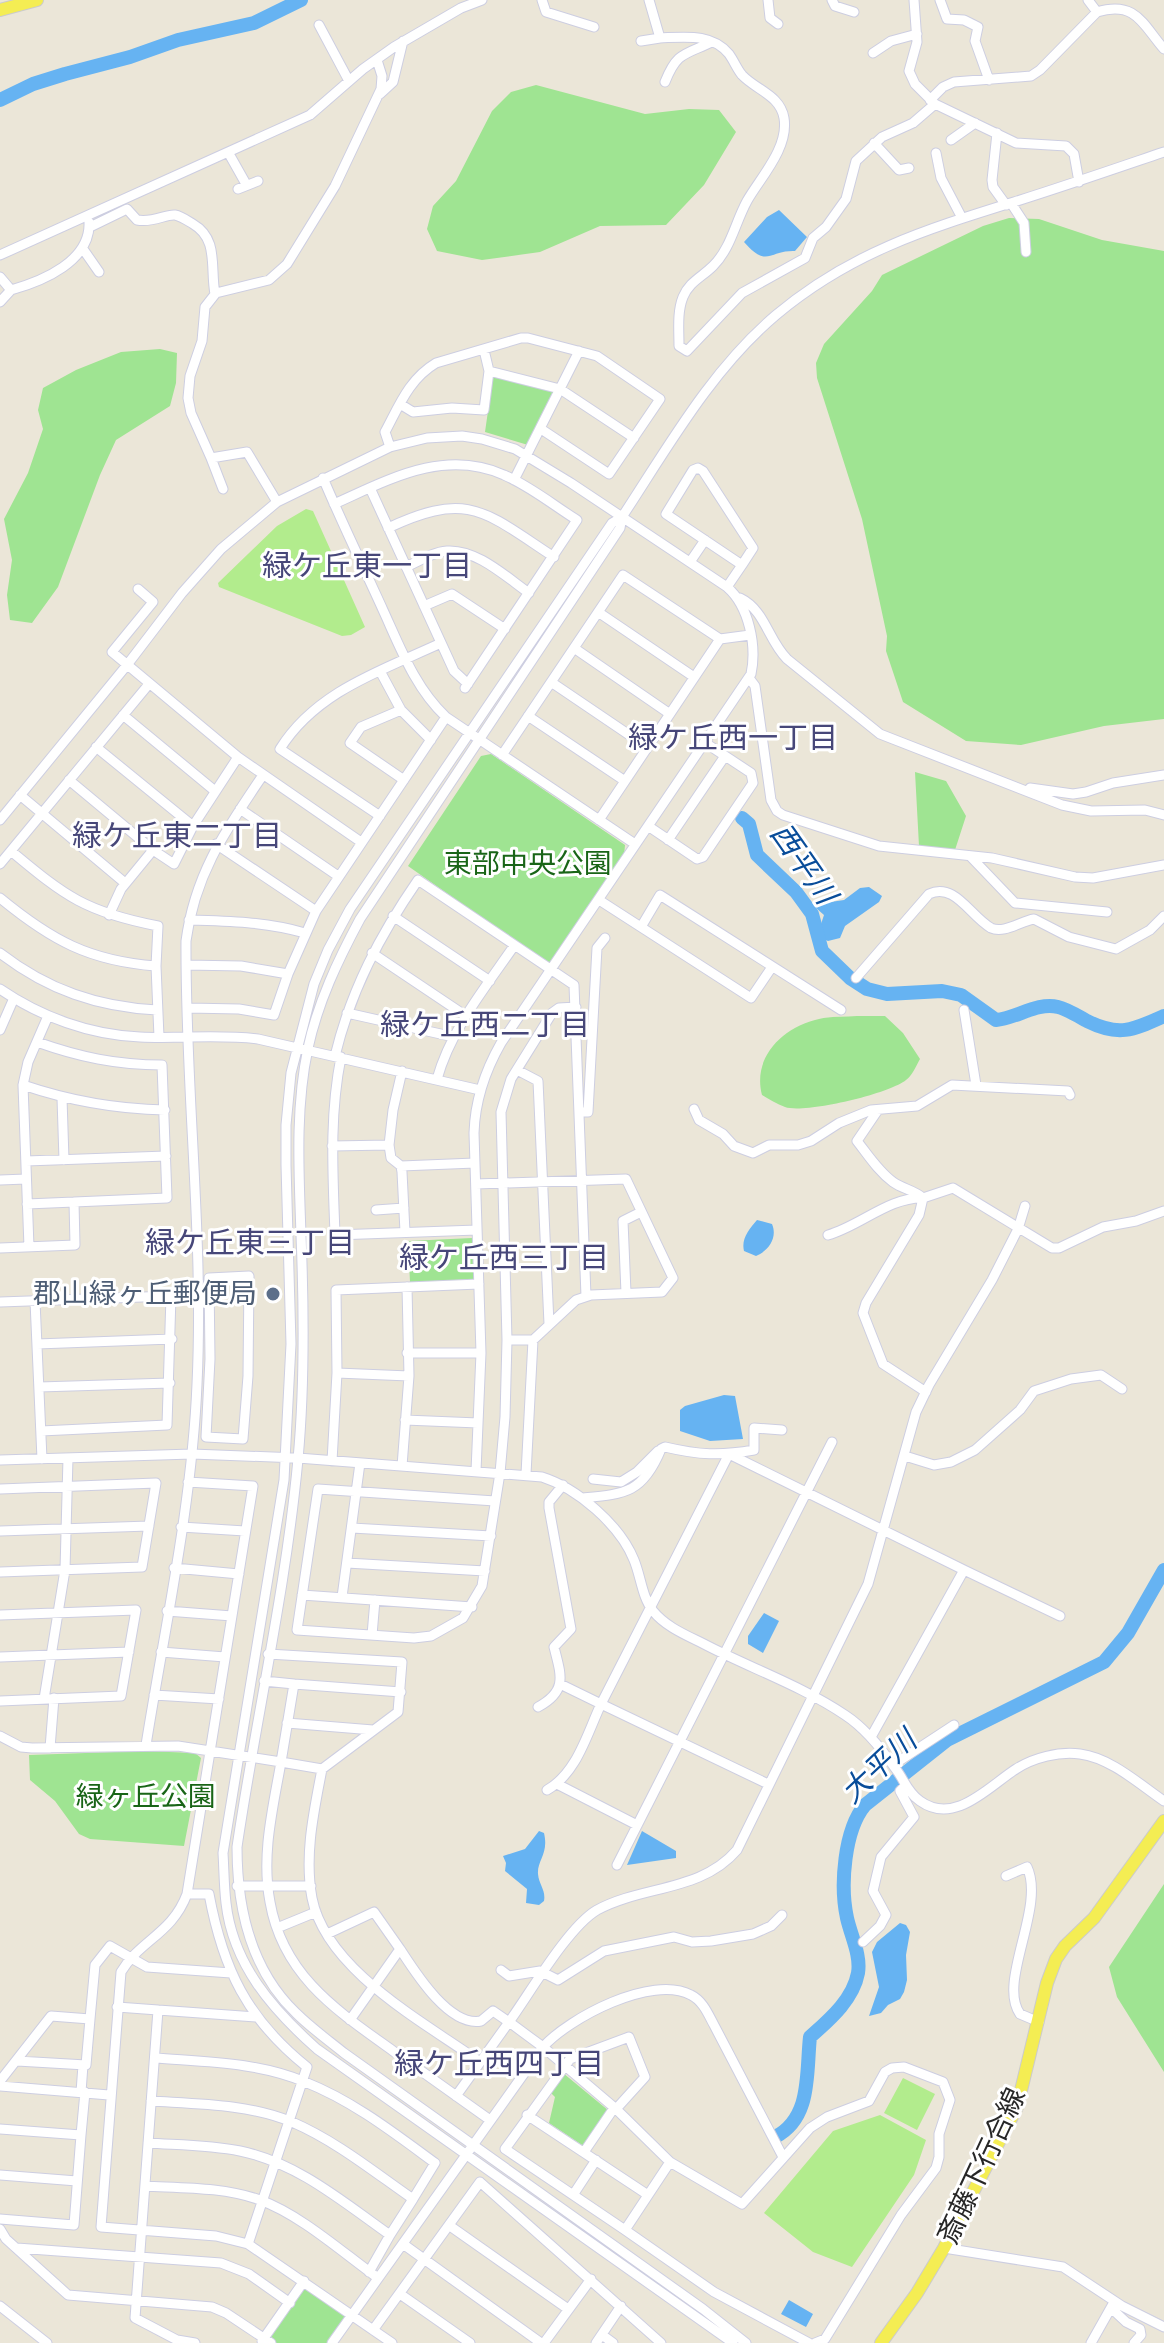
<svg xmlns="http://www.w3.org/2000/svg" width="1164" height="2343" viewBox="0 0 1164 2343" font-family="'Varela Round','Noto Sans JP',sans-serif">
	<rect width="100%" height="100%" fill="#ebe6d8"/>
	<path fill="#9fe492" d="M536,85L645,114L689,109L719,110L736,132L704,185L666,225L600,226L540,252L482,260L437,251L427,229L433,206L456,181L492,111L511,92Z
		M1009,218L1039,219L1102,240L1164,251V719L1104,726L1021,745L966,741L903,702L886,651L887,636L862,519L817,378L816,363L824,344L872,291L882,275L983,226Z
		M160,349L177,353L176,383L170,406L116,440L100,475L58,587L32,623L10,620L7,595L12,560L4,519L28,473L43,429L38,410L43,388L76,370L121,352Z
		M493,376L555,392L528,445L485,432Z
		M491,754L625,845L624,856L550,966L408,866L481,756Z
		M915,772L946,781L966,816L955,850L919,846Z
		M857,1016H885L903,1033L920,1059C916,1066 912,1076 906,1080C889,1094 804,1114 785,1107C777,1104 769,1099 762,1095C752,1057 783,1027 819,1019C831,1016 844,1017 857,1016Z
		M472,1238L476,1279L410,1282L408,1241Z
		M143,1751L195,1753L201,1758L184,1846L90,1839L79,1834L55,1801L30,1780L29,1755Z
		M1164,1884V2072L1117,1997L1109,1967Z
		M563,2073L609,2111L585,2147L549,2123L555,2097L548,2090Z
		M306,2287L346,2317L327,2343H276L269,2338Z"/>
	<path fill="#b2ec8d" d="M306,509L313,511L365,627L351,635L342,636L219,587L218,583L277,526Z
		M903,2078L935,2094L917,2130L884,2113Z
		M880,2115L926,2140L914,2175L852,2267L813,2252L764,2213L833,2131Z"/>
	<path fill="#66b3f2" d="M779,210L807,237L795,251C768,250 768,269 744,242L767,217Z
		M869,887L882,896L879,902L845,926L840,938L828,941L821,938L819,930L824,915L816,908L817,904L844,900L860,888Z
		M757,1220L772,1224C778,1238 768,1251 756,1256L744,1251C741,1239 749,1229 757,1220Z
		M724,1395L735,1396L743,1439L710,1441L680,1431V1410L685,1406Z
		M764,1613L779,1621L763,1653L748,1644V1636Z
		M539,1831L544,1833C549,1854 537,1860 538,1874C539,1885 546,1890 544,1901L539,1905L526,1903L527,1889L505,1871L506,1863L503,1856L525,1849Z
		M642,1831L676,1851V1858L627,1865Z
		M900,1923L906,1925L910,1932L906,1955L907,1980L904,1992L900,1999L888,2005L881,2013L869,2016L879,1987L872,1952L877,1942Z
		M789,2300L813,2314L806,2327L781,2314Z"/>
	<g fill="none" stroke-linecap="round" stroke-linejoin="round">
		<path stroke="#66b3f2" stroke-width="14" d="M0,100L33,84L65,74L130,57L178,40L254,23L301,0
			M742,818L749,824L757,855L796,892L812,914L822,951L850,978L867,989L887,994L942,991L961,995L996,1020C1017,1018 1037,1002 1058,1007C1067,1009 1078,1016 1087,1021C1119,1037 1133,1030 1164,1016
			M775,2137C812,2118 806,2073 810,2037C829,2020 853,2000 858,1973C861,1955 851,1936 847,1918C840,1886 844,1830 865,1805L947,1740L1104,1662L1128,1633L1164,1570"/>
		<g stroke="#cdcee1" stroke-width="11">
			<path id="minor" d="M542,0L546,12L594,27
				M649,0L660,38C685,37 712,33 729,54C734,61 737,69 742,75C756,90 780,95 784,118C789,148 760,178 747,201C735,223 731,248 713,266C702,277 689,282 683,297C677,312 679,330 679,346L687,351L742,293L805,258L813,238L826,227L846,199L856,161L882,137L913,123L935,104
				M768,0L770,18L778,24
				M832,0L835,6L854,12
				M914,0L917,42L909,71L915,84L935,104L1016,143L1066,146L1074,154L1079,182
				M940,0L947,19L964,20L978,27L975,41L989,80
				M1088,0L1097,12
				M319,25L349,81
				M641,41L660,38
				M873,53L891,41L917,34
				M665,82C677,52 684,55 712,42
				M380,94L393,82L403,41
				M930,100L943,87L954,82L1031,76L1040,70L1097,12C1136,0 1143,25 1164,49
				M997,133L992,180L993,187L1006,205
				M951,140L975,123
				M874,143L899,170L909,168
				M228,152L246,184
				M936,153L941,178L962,218
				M238,189L258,181
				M1011,203L1024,223L1026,252
				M90,227L127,209L137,220C154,223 165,214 175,215C181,216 188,221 193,224C219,239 210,268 215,294
				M83,249L99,272
				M0,255L310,115L363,69L394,47L461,8L482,0
				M0,277L11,290L0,302
				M11,290C43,281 91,261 89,222
				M489,371L560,389L634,438
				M400,404L413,412L452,408L484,410L489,371L484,350
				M390,447L385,432C399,406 409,379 436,363L521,338H528L597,356L660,399L609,474L541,429
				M211,458L223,489
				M698,468L703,471L753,548L742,565L666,514L693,470Z
				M323,478C342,523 363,566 383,610C400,647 415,688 446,717L635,844
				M514,480L579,351
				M370,488L454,671L468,684
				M277,502L247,452L211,458L191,413L188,398L190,376L202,341L205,307L216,293L269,280L287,264L335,186L381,89L382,76L377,60
				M334,504C388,480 444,448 504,475C530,486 553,505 577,520L465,688
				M622,517L620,528L360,919C338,960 318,1002 308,1048C295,1109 299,1172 301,1235C304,1309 305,1384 298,1459C286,1589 256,1718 237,1847C237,1908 250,1969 296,2013C311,2028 328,2040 344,2053L703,2309L746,2343
				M388,528C469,490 485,512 554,557
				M690,562L705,540
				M406,567C419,561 433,552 447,551C477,549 506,577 529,593
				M727,587L742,565
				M138,589L153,602L112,652L238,757L361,842
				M740,598C765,610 768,640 787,659L880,734L1062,805L1091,811L1145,810L1164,815
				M424,606L452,594L505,629
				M598,612L694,677
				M574,648L670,714
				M380,671L401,710L431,740
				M749,678L755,686L771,800L777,811L783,815L879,846L992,858L1075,877L1093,878L1164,865
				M551,682L647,747
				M401,710L361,727L350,743L404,780
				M123,715L215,791
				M528,716L625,781
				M96,747L193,826
				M502,755L623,575L720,639
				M69,780L153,850L174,864L193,826L238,757
				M1030,788L1073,794L1086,792L1113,783L1164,775
				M20,795L125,883
				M240,809L338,876
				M380,816L280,749C316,691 383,670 441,643
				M0,820L127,665L182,593L221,549L277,502L390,447L427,438L462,436L482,439L515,449L571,483L727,587C749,606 757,646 751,674L501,1043C485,1071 475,1100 474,1133L481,1353L476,1471
				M599,820L720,639L750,635
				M648,826L697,859L703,857L753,783L751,773L704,742
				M668,840L725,756
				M216,844L316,911
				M11,851C66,897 86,912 158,926L156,966L159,1037
				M970,856L1015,903L1107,912
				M0,864L149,684
				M0,898C51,940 89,961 156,966
				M599,900L751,998L772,967
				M109,915L121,889L153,850
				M393,916L490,981
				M189,920C229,921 267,922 305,933
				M641,927L660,895L841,1010
				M0,953C48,990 98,1007 157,1010
				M372,953L466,1016
				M186,965L241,966L288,974
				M856,978L929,894C955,882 970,916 991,928C1004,934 1021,921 1034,919L1069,937L1116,949L1150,930L1164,916
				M0,989C41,1017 90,1035 140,1037C179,1039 218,1034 258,1039L480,1090
				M188,1008L239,1009L274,1015L288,974L316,911L446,717
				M964,1010L976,1085
				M347,1013L454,1037
				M0,1030L14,998
				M335,1056C351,990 380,935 418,880L574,985L586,1296
				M341,1057C329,1117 333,1175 335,1235L477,1230
				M517,1070L538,1081L549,1324
				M402,1071L393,1110L389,1145L391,1158L401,1166L402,1172L405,1232
				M437,1079C451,1029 485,988 514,946
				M23,1085C70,1101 115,1109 165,1110
				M62,1098L64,1160
				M694,1109L699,1120L723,1134L734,1146L753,1153L769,1145H798L811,1141L839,1123L871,1110L917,1106L952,1085L1068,1091L1070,1095
				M878,1110L857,1141C868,1155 878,1171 893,1182C903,1189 914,1190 923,1198
				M579,1112H588L597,948L605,938
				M332,1146L389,1145
				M26,1161L166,1156
				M401,1166L475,1163
				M0,1180L26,1179
				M476,1184L626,1179L673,1278L662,1292L591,1295L576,1300L533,1340H507
				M27,1204L74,1202
				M376,1210L404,1208
				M828,1235C860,1226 889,1197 923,1198
				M29,1247L23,1085L28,1062L48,1016
				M0,1248L75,1245L74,1202L167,1198L162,1065C117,1065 79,1057 37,1042
				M249,1276L248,1376L243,1439L206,1437L210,1359L209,1278Z
				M626,1293L623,1221L641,1212
				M35,1301L42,1459
				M0,1302L171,1296L167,1425L41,1431
				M37,1344L172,1339
				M407,1353H481
				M337,1373L409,1376
				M39,1387L170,1383
				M926,1392L883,1364L863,1313L866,1303L919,1215L923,1198L953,1188L1052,1248H1059L1103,1227L1136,1221L1164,1211
				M405,1420L478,1423
				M905,1456L934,1465L951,1462L975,1450L1020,1410L1034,1391L1071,1379L1101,1375L1122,1389
				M0,1460L192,1454L298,1458L542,1477C577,1488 620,1525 634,1560C641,1577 642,1597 653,1611C666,1627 686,1635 704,1644C750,1668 802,1686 845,1715C865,1728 881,1748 895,1768C904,1779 907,1792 920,1801C955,1826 989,1786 1016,1769C1033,1758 1059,1751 1080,1754C1111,1758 1139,1784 1164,1801
				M332,1461L337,1373L336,1290L479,1284
				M402,1466L409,1376L407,1287
				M526,1474L533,1340
				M593,1479L621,1482L637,1472L658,1451
				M188,1482L253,1486L187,1894C172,1934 140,1940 121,1972L101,2227L216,2236L248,2244L392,2343
				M0,1489L156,1483L142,1567L0,1572
				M583,1498C625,1494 643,1493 661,1449L665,1447C699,1455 720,1456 754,1450V1428L782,1430
				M495,1501L318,1489L297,1630L414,1638L431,1636L463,1618L482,1586L500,1473L505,1417L507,1340L501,1112L511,1079L552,1013L559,1008L576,1007
				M181,1527L245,1531
				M352,1528L491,1536
				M0,1531L149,1526
				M347,1563L485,1571
				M174,1568L239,1574
				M964,1570L1060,1616
				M302,1595L472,1607
				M342,1597L360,1463
				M167,1611L232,1616
				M0,1615L136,1610L121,1696L0,1701
				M372,1635L375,1600
				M161,1652L225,1657
				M268,1654L402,1662L398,1712L322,1769L281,1762C273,1808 261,1855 270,1902C283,1977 339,2012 396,2053C427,2075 459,2098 490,2120
				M0,1657L129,1652
				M264,1681L294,1684
				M154,1695L219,1699
				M44,1699L65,1570L68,1458
				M538,1707C568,1691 561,1675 554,1647L571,1629L549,1508V1502L563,1485
				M287,1723L373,1730
				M0,1736L21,1747L32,1748L178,1746L281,1762L294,1684L401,1692
				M146,1745C165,1626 192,1505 197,1384C204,1236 185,1089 186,941C195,873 226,830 263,775
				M50,1748L54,1698
				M893,1765L954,1725
				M322,1769C314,1811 304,1855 312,1898C326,1970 424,2022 480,2062
				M557,1784L637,1825
				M768,1784L601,1704L729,1454L964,1570L871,1737
				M547,1790C577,1773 587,1734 601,1704L560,1684
				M617,1865L832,1442
				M1006,1876L1027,1867C1046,1907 997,1982 1020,2014L1039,2022
				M237,1886H311
				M187,1894H209C223,1969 247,2019 307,2067L248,2244
				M277,1928L316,1912
				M327,1934L374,1912L400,1949L350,2020
				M863,1942L880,1926L886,1915L873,1891L881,1857L914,1817L900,1791L905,1786
				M400,1949C415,1972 449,2027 481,2021L493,2011L509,2022L456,2096
				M501,1970L509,1976L540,1971L558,1980L604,1951L674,1937L692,1942L711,1941L753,1934L771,1926L782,1915
				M117,2007L158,2010
				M17,2061L86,2065L90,2019
				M0,2081L51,2016L90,2019L95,1965L110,1946L147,1967L231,1973
				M0,2086L109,2095
				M81,2092L83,2065
				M151,2101C198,2104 249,2104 292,2122C336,2141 374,2172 413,2199L435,2163C394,2133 353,2101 305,2082C258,2062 205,2062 155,2058
				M616,2109L645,2077L629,2037L570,2059L505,2149L625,2230L670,2162
				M527,2115L648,2195
				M0,2129L81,2135L74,2225L0,2219
				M81,2135L85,2092
				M148,2143C178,2145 210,2145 240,2151C298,2163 343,2202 390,2235L413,2199
				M584,2152L614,2108
				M783,2157L714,2025C708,2014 703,2001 691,1995C652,1974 569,2018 543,2047L616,2109L670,2162L742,2204L810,2128L827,2117L869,2101L885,2072L892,2068L904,2067L943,2082L950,2100L939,2134V2157L936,2168L901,2215L825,2339L815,2343
				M0,2175L77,2181
				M145,2186C183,2188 224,2187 260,2200C301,2215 343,2253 378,2278
				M573,2195L596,2160
				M450,2226L568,2309
				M0,2229L6,2239L68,2295L212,2307L226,2313L271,2343
				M625,2230L714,2292L809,2343
				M403,2244L541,2343
				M17,2248L221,2263L249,2274L290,2303
				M944,2248L1063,2267L1122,2306L1164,2327
				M369,2272L390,2235
				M400,2294L470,2343
				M0,2306L47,2343
				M1111,2308L1126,2322L1140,2329L1141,2335L1134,2343
				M373,2330L480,2182L661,2343
				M602,2335L613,2343
				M262,2341L304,2281
				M195,2343L177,2340L135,2318L158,2010L256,2017
				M332,2343L543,2047L509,2022C530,1993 568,1927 597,1910C643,1885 701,1892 737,1850L868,1584L916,1412L929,1385L992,1280L1018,1229L1025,1206
				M544,2343L591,2279
				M596,2343L621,2306
				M733,2343L317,2049C273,2010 233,1965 226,1903C224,1886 224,1869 223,1853L284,1480L291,1344L286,1165V1125L291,1073L314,984L328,950L350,909L612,523L622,517C668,447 711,370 776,315C850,253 924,230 1014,202C1065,186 1114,169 1164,152
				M1091,2343L1113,2304"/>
		</g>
		<g stroke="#cbcbcb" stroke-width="14">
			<path id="major" d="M0,10L37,0
				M881,2343L917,2293L944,2248L1017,2107L1047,1983L1056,1959L1065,1946L1094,1918L1164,1821"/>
		</g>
		<use href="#minor" stroke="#fff" stroke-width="9"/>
		<use href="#major" stroke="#f4ed53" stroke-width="12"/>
	</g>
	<circle fill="#5c6f8a" stroke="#fff" stroke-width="3" cx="273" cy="1294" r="8"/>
	<g text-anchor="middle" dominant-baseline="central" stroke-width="6" stroke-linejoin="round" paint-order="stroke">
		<g font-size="28" fill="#196517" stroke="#fff">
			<text x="528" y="864">東部中央公園</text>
			<text x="146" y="1797">緑ヶ丘公園</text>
		</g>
		<g font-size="28" fill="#4e5e75" stroke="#fff" text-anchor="end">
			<text x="257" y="1294">郡山緑ヶ丘郵便局</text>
		</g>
		<g font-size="28" fill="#272727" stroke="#fff">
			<text transform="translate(982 2166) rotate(-65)">斎藤下行合線</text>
		</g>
		<g font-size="30" fill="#474779" stroke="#fff">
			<text x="367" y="566">緑ケ丘東一丁目</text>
			<text x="733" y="738">緑ケ丘西一丁目</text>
			<text x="177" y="836">緑ケ丘東二丁目</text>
			<text x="485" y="1025">緑ケ丘西二丁目</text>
			<text x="250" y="1243">緑ケ丘東三丁目</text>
			<text x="504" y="1258">緑ケ丘西三丁目</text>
			<text x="499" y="2064">緑ケ丘西四丁目</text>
		</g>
		<g font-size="30" font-style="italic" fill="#094d9a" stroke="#fff">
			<text transform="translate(803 864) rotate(55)">西平川</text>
			<text transform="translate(879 1767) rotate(-43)">大平川</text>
		</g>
	</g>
</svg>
